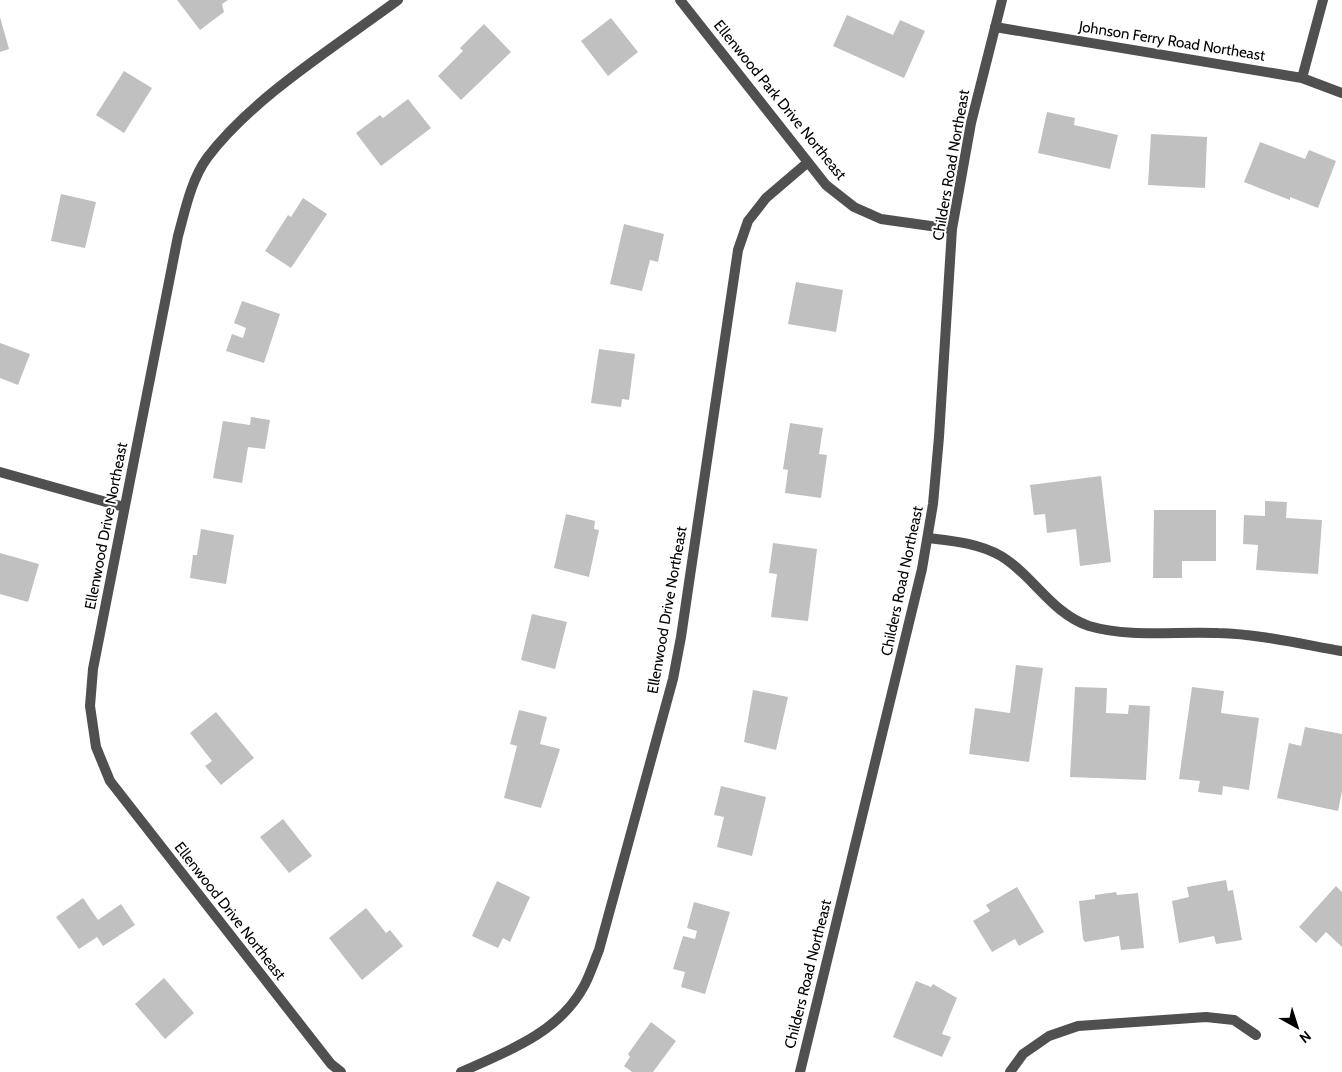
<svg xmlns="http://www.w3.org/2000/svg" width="1342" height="1072" viewBox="0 0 1342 1072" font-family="Cabin,sans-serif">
	<rect width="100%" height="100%" fill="#fff"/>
	<path fill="#c0c0c0" d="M177,0H228L222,4L224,12L200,30Z
		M847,15L893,35L900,20L925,31L904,78L833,46Z
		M0,17L9,49L0,52Z
		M611,18L638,52L608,76L581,41Z
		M484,24L511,52L461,100L438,76L463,51L460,48Z
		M124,71L152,88L124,133L96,115Z
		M408,99L431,128L381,166L356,133L380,115L383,118Z
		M1047,112L1075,118L1074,125L1118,135L1110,169L1038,153Z
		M1151,134L1207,137L1205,188L1148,185Z
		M1260,142L1305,159L1309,150L1336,161L1318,208L1290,197V200L1244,182Z
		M61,194L96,202L85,248L51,241Z
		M303,198L327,214L291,268L265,251L288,215L291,217Z
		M624,224L664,234L658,262L650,260L642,291L610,284Z
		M796,282L843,290L836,332L788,324Z
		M242,301L280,314L264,363L226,351L232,334L243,338L246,328L234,323Z
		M0,343L30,354L18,385L0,378Z
		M599,349L635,354L629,400L622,399L621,407L591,403Z
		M251,417L270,420L265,449L248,447L242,483L213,478L223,421L250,425Z
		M790,423L823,428L819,454L827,455L821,498L785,493L788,470L783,469Z
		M1101,476L1111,562L1080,566L1076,529L1047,533L1045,514L1034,515L1030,485Z
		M1265,501L1287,502L1286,518L1322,520L1318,574L1256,570L1258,545L1243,544L1244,515L1265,516Z
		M1154,510H1216V561H1182V578H1153Z
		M566,514L595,521L594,529L599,530L589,577L554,568Z
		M201,529L234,535L226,584L190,578L193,555H197Z
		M773,543L817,549L808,621L771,617L777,574L769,573Z
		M0,553L39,564L28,602L0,594Z
		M532,614L567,622L555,669L521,660Z
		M1016,665L1043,668L1029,762L969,754L975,708L1010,713Z
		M1075,687L1107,688L1106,713L1128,714L1129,705L1150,706L1146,780L1070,777Z
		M1192,687L1224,691L1221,713L1259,718L1249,790L1223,786L1222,795L1198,792L1200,781L1179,779Z
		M753,690L788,697L776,750L744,742Z
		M519,710L547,717L540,744L560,749L541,808L504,798L517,746L510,744Z
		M216,712L254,758L221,785L205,766L212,761L190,733Z
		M1305,727L1342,734V791L1338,811L1277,798L1289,743L1301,746Z
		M721,786L766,797L752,856L717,847L724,817L714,815Z
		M283,819L312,856L289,873L260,837Z
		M1226,880L1228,891L1233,890L1242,940L1216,944L1214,936L1179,943L1172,901L1189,897L1187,887Z
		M497,881L530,897L510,942L503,938L498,948L472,936Z
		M1336,886L1342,892V947L1326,932L1316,943L1299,927Z
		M1017,887L1044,932L1019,946L1015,939L992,952L973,921L990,911L986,905Z
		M1116,892L1117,895L1138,893L1144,948L1121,950L1119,936L1085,942L1083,939L1079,901L1095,899V895Z
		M83,898L98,920L121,904L135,925L103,946L97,937L79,949L56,917Z
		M694,902L730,912L705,994L681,987L685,972L673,969L683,936L695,939L697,931L687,928Z
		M366,908L386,933L390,930L403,946L362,980L329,938Z
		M164,978L194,1013L165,1039L135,1004Z
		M916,981L931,987L933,984L957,998L942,1034L951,1037L942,1057L893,1037Z
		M651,1022L676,1041L653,1072H632L624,1066L630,1057L628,1054Z"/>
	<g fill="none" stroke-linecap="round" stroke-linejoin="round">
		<path stroke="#505050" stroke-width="10" d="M680,0L826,185L854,207L881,219L952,229
			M995,27L1302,78L1342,93
			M1302,78L1323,0
			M0,472L124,507
			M928,538C953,541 978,543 1001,556C1034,576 1051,613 1089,626C1130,638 1176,631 1218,633C1259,634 1301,644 1341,651
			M341,1072L331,1064L110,781L96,747L90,706L93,669L178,236C185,211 191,180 207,158C253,97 336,46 398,0
			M461,1072C506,1052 559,1033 584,986C590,975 594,962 599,950L673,679L681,637L738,250L748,221L766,198L807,163
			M1010,1072L1023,1054L1049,1036L1078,1026L1206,1017L1234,1020L1256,1035"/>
		<path stroke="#505050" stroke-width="10" d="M800,1072L922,569L933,504L939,437L952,229L971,123L1002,0"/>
	</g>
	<g text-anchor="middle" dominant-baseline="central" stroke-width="4" stroke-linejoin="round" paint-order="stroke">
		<g font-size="15" fill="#000" stroke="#fff">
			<text transform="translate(1172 41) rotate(9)">Johnson Ferry Road Northeast</text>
			<text transform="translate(780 100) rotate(51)">Ellenwood Park Drive Northeast</text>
			<text transform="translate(951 165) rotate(-80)">Childers Road Northeast</text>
			<text transform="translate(106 526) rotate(-79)">Ellenwood Drive Northeast</text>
			<text transform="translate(902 581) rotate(-78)">Childers Road Northeast</text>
			<text transform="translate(667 610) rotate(-80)">Ellenwood Drive Northeast</text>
			<text transform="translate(230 911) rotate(52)">Ellenwood Drive Northeast</text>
			<text transform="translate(808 974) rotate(-76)">Childers Road Northeast</text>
		</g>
	</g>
	<g transform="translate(1297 1027) rotate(141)" stroke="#ffffff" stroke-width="4" paint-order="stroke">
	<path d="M0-4L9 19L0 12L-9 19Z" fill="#000000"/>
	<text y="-8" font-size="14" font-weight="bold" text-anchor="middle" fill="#000000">N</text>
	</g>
</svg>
